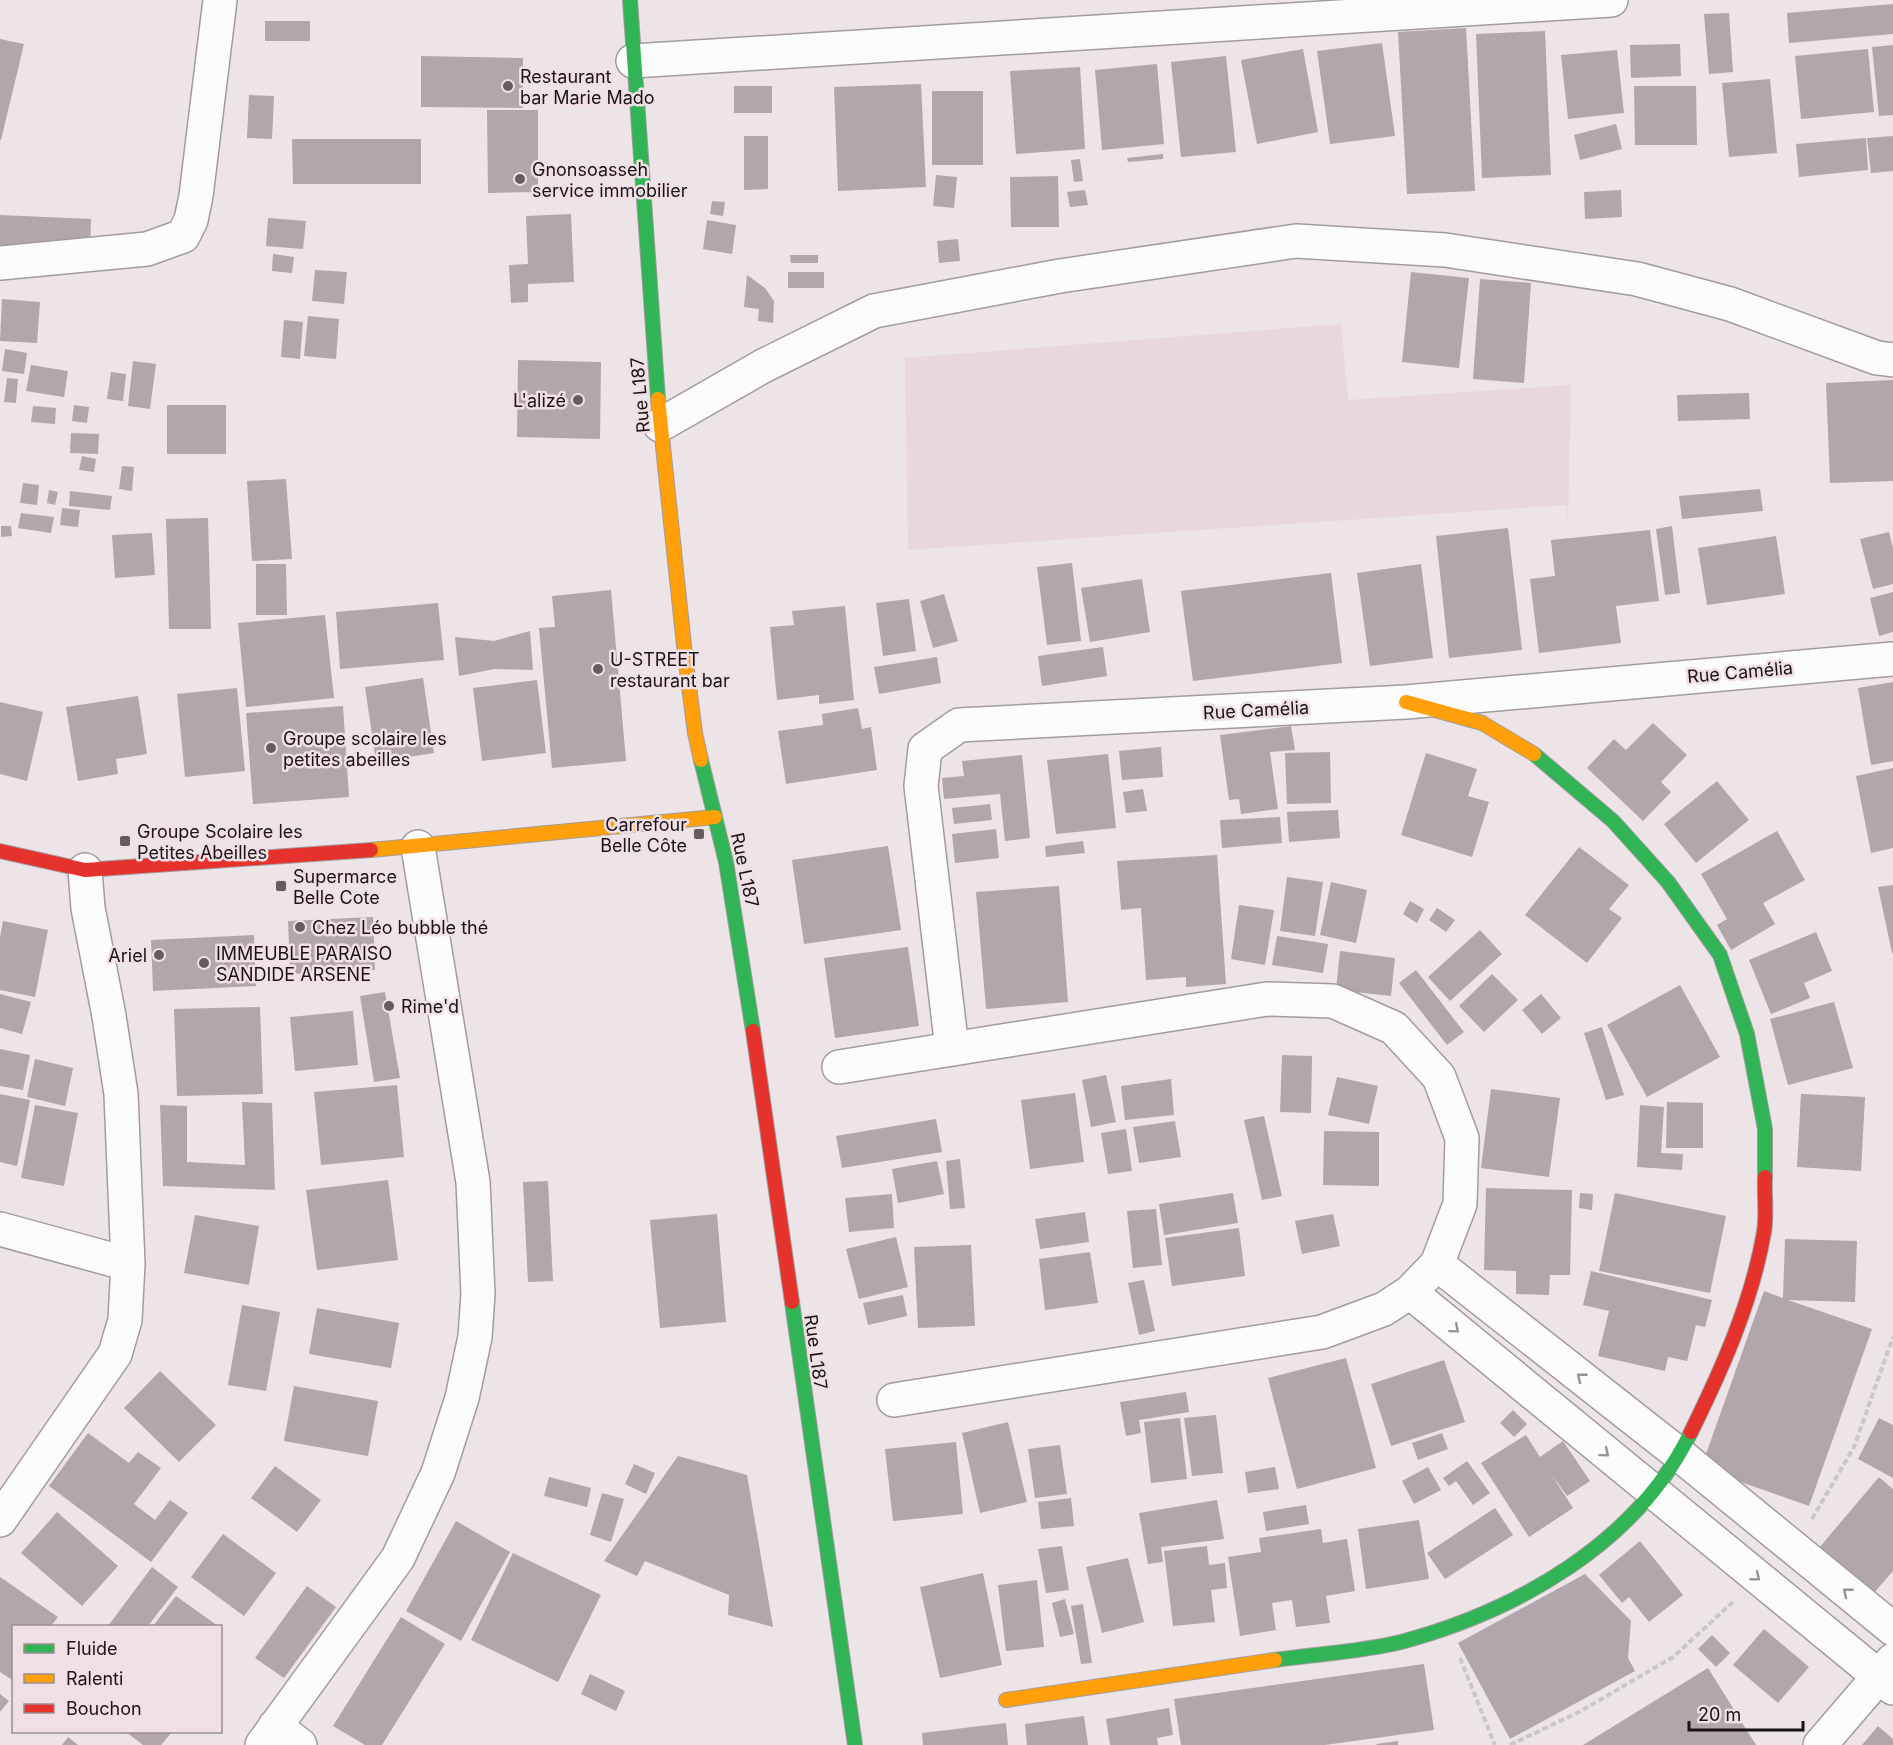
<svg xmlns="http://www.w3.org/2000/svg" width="1893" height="1745" viewBox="0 0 1893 1745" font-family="Inter,sans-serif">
	<rect width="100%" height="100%" fill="#ece4e6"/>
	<path fill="#e8d7dc" d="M1341,324L1348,400L1571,385L1568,521L1566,505L908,550L905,358Z"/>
	<path fill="#b0a6ac" d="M1893,4V34L1789,43L1787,13Z
		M1729,13L1733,72L1709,74L1704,14Z
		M265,21H310V41H265Z
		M1466,28L1475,191L1407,194L1398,32Z
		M1545,31L1551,175L1482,178L1476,34Z
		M0,39L24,44L1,140H0Z
		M1382,43L1395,136L1330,144L1317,51Z
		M1680,44L1681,76L1631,78L1630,45Z
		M1893,45V115L1879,116L1872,47Z
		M1303,49L1318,132L1257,144L1241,60Z
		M1868,49L1874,112L1801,119L1795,56Z
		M1617,50L1624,113L1568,119L1561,55Z
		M421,56L523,58V108L421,107Z
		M1226,56L1236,152L1181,157L1171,62Z
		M1157,64L1164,144L1102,150L1095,70Z
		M1080,67L1085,149L1016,154L1010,71Z
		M1770,79L1777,153L1729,157L1722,83Z
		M921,84L926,187L838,191L834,87Z
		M734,86H772V113H734Z
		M1634,86H1696L1697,145H1635Z
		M932,91H983V165H932Z
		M249,95L274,96L272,139L247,138Z
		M487,110H538V192L488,193Z
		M1616,124L1622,149L1580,160L1574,135Z
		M744,136H768V189L744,190Z
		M1893,136V171L1871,173L1867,138Z
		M1866,138L1868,170L1799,177L1796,144Z
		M292,139H421V184H293Z
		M1163,154V159L1128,162L1127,158Z
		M1080,159L1083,181L1074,182L1071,160Z
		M936,175L957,177L954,208L933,206Z
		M1058,176L1059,227H1011L1010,177Z
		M1085,190L1088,205L1070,207L1067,192Z
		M1621,190L1622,217L1585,219L1584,192Z
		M712,201L725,202L723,216L710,214Z
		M571,214L574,282L528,284V302L511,303L509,265L528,264L526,216Z
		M0,215L91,219L90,252L0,248Z
		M268,218L306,221L303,249L266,246Z
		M707,220L736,225L732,254L703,249Z
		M958,239L960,261L939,263L937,241Z
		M273,254L294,257L292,273L272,271Z
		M790,255H818V263H791Z
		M315,270L347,272L344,304L312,301Z
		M788,272H824V288H788Z
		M1411,272L1469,278L1459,368L1402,362Z
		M747,275L765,288L774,301L773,323L758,321L759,309L744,307Z
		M1480,279L1531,283L1524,383L1473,379Z
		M2,299L40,302L37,343L0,341Z
		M308,316L339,319L336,359L304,356Z
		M284,320L303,322L300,359L281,357Z
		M5,349L27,353L24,374L2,371Z
		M518,360L601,362L600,439L517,437Z
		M133,361L156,364L150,409L128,406Z
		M31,365L68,371L64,397L26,391Z
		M111,372L126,374L123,401L107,399Z
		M7,378L18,379L16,403L4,402Z
		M1893,380V481L1830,483L1826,383Z
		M1749,393L1750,419L1678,421L1677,395Z
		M74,405L89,407L87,423L72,421Z
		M167,405H226V454H167Z
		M33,406L56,408L55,424L31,422Z
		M71,433L99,434L98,454L70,453Z
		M82,456L96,459L94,472L79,470Z
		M122,466L134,467L132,491L119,489Z
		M286,479L292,559L252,561L247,481Z
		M23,483L39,485L37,505L20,503Z
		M1760,489L1763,511L1682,519L1679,496Z
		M49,490L58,492L55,505L47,503Z
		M70,491L112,496L110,510L69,506Z
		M62,508L80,510L78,527L60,525Z
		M21,513L54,517L51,533L18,528Z
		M208,518L211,629H169L166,519Z
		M1,526H11L12,536L1,537Z
		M1672,526L1680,593L1665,595L1656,529Z
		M1508,528L1522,650L1449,658L1436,536Z
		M1650,530L1659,601L1616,606L1621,643L1539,653L1530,579L1555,576L1551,540Z
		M1889,532L1893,548V584L1873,589L1860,539Z
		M152,533L155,575L115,578L112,535Z
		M1776,536L1785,594L1707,605L1698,548Z
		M1072,563L1081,641L1047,645L1037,567Z
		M256,564H286L287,615H256Z
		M1421,564L1433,658L1370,666L1357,573Z
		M1331,573L1342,663L1193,681L1181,591Z
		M1142,579L1150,632L1090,642L1081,588Z
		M611,590L626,761L552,768L539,628L555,627L552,596Z
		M1893,592V632L1879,636L1870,598Z
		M944,594L958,641L933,648L920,601Z
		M909,599L916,651L883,656L876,603Z
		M438,603L444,660L340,669L336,612Z
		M845,606L854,700L819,704V695L777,700L770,627L794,625L792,611Z
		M325,615L334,698L246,707L238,623Z
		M530,631L533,670L494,669L459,676L455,637L494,641Z
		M1103,647L1107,676L1042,686L1038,656Z
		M937,657L941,683L879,694L874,667Z
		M423,678L434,753L376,762L365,687Z
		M537,680L546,753L482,761L473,688Z
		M1893,682V761L1871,765L1858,688Z
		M237,688L245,771L185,777L177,694Z
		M138,696L147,754L116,759L118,774L78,781L66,707Z
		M0,702L43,712L27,781L0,774Z
		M343,706L349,797L253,804L246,713Z
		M858,708L862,729L871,727L877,770L786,784L778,731L823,725L822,714Z
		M1653,723L1687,755L1661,782L1671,792L1643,821L1587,768L1614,739L1626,750Z
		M1291,726L1295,750L1270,752L1278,809L1241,814L1239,799L1229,800L1220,735Z
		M1161,747L1163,777L1122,780L1119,751Z
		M1330,752L1331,803L1287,804L1285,753Z
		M1426,753L1477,769L1468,796L1489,802L1472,857L1401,835Z
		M1108,754L1116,828L1056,834L1047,760Z
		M1022,755L1030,838L1005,841L1000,794L944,799L942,778L964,776L962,761Z
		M1893,768V848L1871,853L1856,776Z
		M1717,781L1749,820L1696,863L1664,824Z
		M1143,789L1147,811L1126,813L1123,792Z
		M990,804L992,820L954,824L952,808Z
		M1338,810L1340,838L1289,842L1287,812Z
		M1280,817L1282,843L1222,848L1220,820Z
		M996,829L999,858L955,863L952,834Z
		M1777,831L1805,880L1763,903L1775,924L1731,950L1717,925L1727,919L1701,874Z
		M1083,841L1085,853L1046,857L1045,846Z
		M888,846L901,930L804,944L792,860Z
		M1579,847L1629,885L1609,909L1622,918L1587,963L1525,915Z
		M1217,855L1226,984L1186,987V977L1146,980L1141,908L1121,910L1117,861Z
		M1287,877L1323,882L1315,936L1280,931Z
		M1331,882L1367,890L1356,943L1320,935Z
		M1893,885V953H1892L1878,887Z
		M1059,886L1068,1002L986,1009L976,892Z
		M1410,901L1424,909L1417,923L1403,914Z
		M1239,905L1274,910L1265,965L1231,959Z
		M1437,908L1455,920L1446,932L1429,920Z
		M373,917L375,970L290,974L288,921Z
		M3,921L48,930L35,997L0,990V937Z
		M1480,930L1502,954L1450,1001L1428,977Z
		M1816,932L1832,971L1804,983L1810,998L1771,1014L1749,960Z
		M254,935L256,986L153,991L151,940Z
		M1277,936L1328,944L1323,973L1272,965Z
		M908,947L919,1026L835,1038L824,958Z
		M1340,951L1395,958L1391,996L1336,990Z
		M1416,970L1464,1032L1447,1045L1399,983Z
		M1492,974L1518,1000L1484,1032L1459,1006Z
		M1680,985L1720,1057L1647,1097L1607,1025Z
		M385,992L400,1078L374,1082L360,996Z
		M0,994L31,1002L22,1034L0,1028Z
		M1541,994L1561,1018L1542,1034L1522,1010Z
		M1834,1002L1853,1068L1788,1085L1770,1019Z
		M260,1007L263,1094L177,1096L174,1009Z
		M353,1011L358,1065L295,1071L290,1017Z
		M1602,1027L1624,1095L1606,1100L1584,1033Z
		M0,1049L30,1055L23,1090L0,1086Z
		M1282,1055L1312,1056L1311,1113L1280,1112Z
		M35,1059L73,1068L65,1106L27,1097Z
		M1106,1075L1116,1122L1091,1127L1082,1080Z
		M1337,1077L1378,1086L1369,1124L1328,1115Z
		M1171,1079L1174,1115L1125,1120L1121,1086Z
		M397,1085L404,1157L321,1165L314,1092Z
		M1491,1089L1560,1098L1549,1177L1481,1168Z
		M1075,1093L1084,1162L1030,1169L1021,1100Z
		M0,1094L30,1100L17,1166L0,1162Z
		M1801,1094L1865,1097L1861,1171L1797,1167Z
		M242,1102L272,1103L275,1190L163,1186L160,1105L187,1106V1162L245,1165Z
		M1667,1102L1703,1103V1148H1666Z
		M35,1105L78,1113L64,1186L21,1178Z
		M1640,1105L1664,1107L1661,1153L1683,1154L1682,1170L1637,1167Z
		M1264,1116L1282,1196L1262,1200L1244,1120Z
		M936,1119L942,1152L842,1168L836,1136Z
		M1175,1121L1181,1157L1139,1163L1133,1127Z
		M1126,1129L1132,1171L1108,1174L1101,1133Z
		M1324,1131L1379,1132V1186L1323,1185Z
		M960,1159L965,1208L950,1209L946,1161Z
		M937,1161L944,1194L898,1203L892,1169Z
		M388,1180L398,1260L317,1270L306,1190Z
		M548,1181L553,1281L528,1282L523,1182Z
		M1486,1188L1572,1190L1570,1275H1550L1549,1295L1516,1294V1271L1484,1270Z
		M1233,1193L1238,1223L1164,1235L1159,1204Z
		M1580,1193L1593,1194L1592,1210L1579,1208Z
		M1615,1193L1726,1216L1710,1293L1599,1271Z
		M892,1194L894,1228L849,1232L845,1198Z
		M1156,1209L1162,1265L1133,1268L1127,1211Z
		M1085,1212L1089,1242L1040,1249L1035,1219Z
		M717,1214L726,1322L660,1328L650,1220Z
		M1333,1214L1340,1246L1302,1254L1295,1221Z
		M195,1215L259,1226L249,1285L184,1273Z
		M1239,1228L1245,1276L1172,1286L1165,1238Z
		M896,1237L908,1287L859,1299L846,1249Z
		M1785,1239L1857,1241L1855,1302L1788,1300L1872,1329L1809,1506L1701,1468L1764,1291L1783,1298Z
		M971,1245L975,1326L918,1328L914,1247Z
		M1090,1252L1098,1303L1045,1310L1039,1259Z
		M1591,1271L1712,1300L1705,1327L1696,1325L1687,1361L1668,1357L1665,1371L1598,1356L1609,1311L1583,1305Z
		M1144,1280L1155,1331L1139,1335L1128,1283Z
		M903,1295L907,1316L868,1325L863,1303Z
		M242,1305L280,1312L266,1391L228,1385Z
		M317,1308L399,1323L391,1368L309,1354Z
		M1346,1358L1376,1468L1297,1489L1268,1378Z
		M1444,1360L1465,1422L1391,1446L1371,1384Z
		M160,1371L216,1425L179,1462L124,1408Z
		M294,1386L378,1401L368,1456L284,1441Z
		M1186,1392L1189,1412L1139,1420L1141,1433L1126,1436L1120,1402Z
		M1513,1410L1527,1424L1514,1437L1500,1423Z
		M1216,1415L1223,1473L1192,1476L1184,1418Z
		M1180,1418L1187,1479L1151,1483L1144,1422Z
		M1879,1418L1893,1425V1478L1858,1459Z
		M1008,1422L1027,1502L980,1513L962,1433Z
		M88,1433L129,1463L138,1452L161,1468L134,1504L155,1520L170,1500L188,1513L151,1562L49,1486Z
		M1442,1433L1448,1449L1418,1460L1412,1443Z
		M1526,1435L1540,1457L1563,1441L1590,1481L1567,1496L1551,1474L1573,1508L1529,1537L1481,1463Z
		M956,1442L963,1514L893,1521L885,1449Z
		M1060,1445L1067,1494L1035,1498L1028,1449Z
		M678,1456L747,1475L773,1627L728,1615L729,1595L645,1561L637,1576L604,1561Z
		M1467,1461L1490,1493L1473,1505L1456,1481L1449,1486L1443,1478Z
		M634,1464L655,1473L646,1494L625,1484Z
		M275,1466L321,1500L297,1532L251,1498Z
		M1275,1467L1279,1489L1248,1493L1245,1472Z
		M1428,1467L1441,1490L1414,1504L1402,1481Z
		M549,1477L591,1488L587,1507L544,1496Z
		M1879,1477L1893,1489V1571L1874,1593L1819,1548Z
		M602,1493L624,1499L611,1542L590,1535Z
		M1071,1498L1074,1526L1041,1529L1038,1502Z
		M1217,1500L1224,1539L1161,1547L1163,1562L1148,1564L1139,1513Z
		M1306,1505L1309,1524L1266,1531L1263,1512Z
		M1495,1508L1513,1535L1445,1579L1427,1553Z
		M57,1512L118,1566L82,1606L21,1553Z
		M1419,1520L1429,1579L1366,1589L1358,1529Z
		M456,1521L510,1552L461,1641L406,1611Z
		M1321,1529L1323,1543L1347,1539L1355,1591L1326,1596L1330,1623L1296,1627L1292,1600L1272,1603L1276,1630L1240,1636L1228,1557L1261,1552L1259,1538Z
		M223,1534L276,1573L244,1616L191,1577Z
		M1640,1541L1683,1595L1649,1622L1629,1597L1622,1603L1599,1575Z
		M1062,1546L1069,1590L1046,1593L1038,1549Z
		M1207,1546L1209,1565L1225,1563L1227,1588L1211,1590L1215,1622L1173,1626L1164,1551Z
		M513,1553L601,1595L558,1682L471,1640Z
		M1128,1558L1144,1622L1102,1633L1086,1567Z
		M152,1567L178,1587L148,1626H108Z
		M983,1573L1002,1665L940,1678L920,1587Z
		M1585,1574L1631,1621L1628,1658L1635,1671L1510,1739L1458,1643Z
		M0,1577L58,1617L51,1626H14V1681L0,1672Z
		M1037,1580L1044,1647L1006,1651L998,1585Z
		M307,1586L336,1607L284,1678L255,1658Z
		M176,1596L218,1626H153Z
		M1065,1599L1074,1634L1060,1637L1052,1603Z
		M1083,1604L1092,1663L1081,1664L1071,1606Z
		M401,1617L445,1644L382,1745H365L333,1726Z
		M1764,1629L1809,1667L1778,1703L1733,1665Z
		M1712,1635L1730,1653L1716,1667L1698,1649Z
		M1424,1664L1434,1730L1325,1745H1181L1174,1699Z
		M1708,1668L1756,1745H1583Z
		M590,1674L625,1691L616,1711L581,1694Z
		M0,1694L9,1701L0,1712Z
		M1169,1708L1173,1735L1157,1738L1158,1745H1110L1106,1719Z
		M1084,1716L1088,1745H1027L1025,1724Z
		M1006,1723L1008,1745H923L922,1733Z
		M1878,1726L1893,1739V1745H1862Z
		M126,1732H172L161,1745H143Z
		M68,1737L78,1745H62Z
		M1398,1741V1745H1377L1376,1744Z"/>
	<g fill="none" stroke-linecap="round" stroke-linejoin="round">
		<g stroke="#a29c9e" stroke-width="36">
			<path id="street" d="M633,61L1611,0
				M0,263L147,249L183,236L191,220L196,196L220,0
				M660,425L763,366L874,311L1060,276L1296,241L1445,250L1637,279L1730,304L1877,358L1893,360
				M952,1049L921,786L925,749L959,725L1406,702L1893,659
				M839,1067L1267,999L1333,1001L1394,1028L1439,1077L1462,1138L1460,1204L1437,1264L1410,1292L1384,1309L1322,1332L894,1400
				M0,1229L128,1264
				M1437,1264L1680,1455L1893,1629
				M1410,1292L1893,1688
				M0,1520L115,1354L125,1320L128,1264L121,1094L109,1016L88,908L85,870
				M275,1726L300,1745
				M262,1745L398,1558L438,1473L462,1398L475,1337L478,1294L473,1182L418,847
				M1820,1745L1893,1660"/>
		</g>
		<g stroke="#a29c9e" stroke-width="16">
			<path id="fast" d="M630,0L658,399
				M1534,754L1613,821L1668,882L1720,955L1747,1034L1765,1129V1177
				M701,760L726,862L753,1031
				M792,1302L855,1745
				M1275,1660C1316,1654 1361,1652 1401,1642C1517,1611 1637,1543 1691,1432"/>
		</g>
		<g stroke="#a29c9e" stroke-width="16">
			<path id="slow" d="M658,399L685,655L695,733L701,760
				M1406,702L1482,723L1534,754
				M371,850L715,817
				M1006,1700L1275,1660"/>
		</g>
		<g stroke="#a29c9e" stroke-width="16">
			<path id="jam" d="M0,851L85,870L371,850
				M753,1031L792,1302
				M1691,1432C1722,1369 1752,1302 1764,1232C1767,1215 1764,1195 1765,1177"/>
		</g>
		<path stroke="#c9c7c7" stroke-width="4" stroke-dasharray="6 3" stroke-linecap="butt" d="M1812,1519L1854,1447L1893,1337
			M1460,1658L1495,1745
			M1510,1745L1581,1711L1673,1657L1733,1602"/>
		<use href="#street" stroke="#fcfbfb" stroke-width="33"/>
		<use href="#fast" stroke="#30b455" stroke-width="14"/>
		<use href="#slow" stroke="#ff9f0a" stroke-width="14"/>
		<use href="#jam" stroke="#e5322d" stroke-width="14"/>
	</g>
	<defs><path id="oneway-chevron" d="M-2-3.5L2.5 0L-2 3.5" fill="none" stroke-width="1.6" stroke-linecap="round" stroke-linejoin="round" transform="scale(1.5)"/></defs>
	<g stroke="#969394">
		<use href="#oneway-chevron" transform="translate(1455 1329) rotate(40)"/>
		<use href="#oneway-chevron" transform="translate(1581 1377) rotate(-142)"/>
		<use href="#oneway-chevron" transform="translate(1605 1453) rotate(40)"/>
		<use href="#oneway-chevron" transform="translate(1756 1577) rotate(39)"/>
		<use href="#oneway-chevron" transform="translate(1847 1592) rotate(-141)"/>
	</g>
	<g fill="#645d5f" stroke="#f0e0e5" stroke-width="2">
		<circle cx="508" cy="86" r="6"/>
		<circle cx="520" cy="179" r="6"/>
		<circle cx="578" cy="400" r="6"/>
		<circle cx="598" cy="669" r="6"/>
		<circle cx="271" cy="748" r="6"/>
		<rect x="693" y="828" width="12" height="12" rx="3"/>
		<rect x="119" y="835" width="12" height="12" rx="3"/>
		<rect x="275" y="880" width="12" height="12" rx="3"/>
		<circle cx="300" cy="927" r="6"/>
		<circle cx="159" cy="955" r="6"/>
		<circle cx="204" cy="963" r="6"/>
		<circle cx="389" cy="1006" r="6"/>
	</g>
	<g text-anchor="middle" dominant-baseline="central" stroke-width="5" stroke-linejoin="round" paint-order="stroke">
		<g font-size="18" fill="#1a1416" stroke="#f0e0e5" text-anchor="start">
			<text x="520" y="76">Restaurant<tspan x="520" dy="21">bar Marie Mado</tspan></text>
			<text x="532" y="169">Gnonsoasseh<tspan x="532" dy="21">service immobilier</tspan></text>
			<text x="566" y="400" text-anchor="end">L'alizé</text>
			<text x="610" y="659">U-STREET<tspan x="610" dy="21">restaurant bar</tspan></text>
			<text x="283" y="738">Groupe scolaire les<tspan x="283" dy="21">petites abeilles</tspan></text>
			<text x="687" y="824" text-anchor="end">Carrefour<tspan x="687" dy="21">Belle Côte</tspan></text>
			<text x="137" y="831">Groupe Scolaire les<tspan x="137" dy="21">Petites Abeilles</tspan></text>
			<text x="293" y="876">Supermarce<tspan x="293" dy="21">Belle Cote</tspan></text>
			<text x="312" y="927">Chez Léo bubble thé</text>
			<text x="216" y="953">IMMEUBLE PARAISO<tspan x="216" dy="21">SANDIDE ARSENE</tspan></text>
			<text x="147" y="955" text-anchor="end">Ariel</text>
			<text x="401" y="1006">Rime'd</text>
		</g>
		<g font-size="18" fill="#1a1416" stroke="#f0e0e5">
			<text transform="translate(640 395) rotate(-95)">Rue L187</text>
			<text transform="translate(1740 672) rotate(-5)">Rue Camélia</text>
			<text transform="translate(1256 710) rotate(-3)">Rue Camélia</text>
			<text transform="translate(745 870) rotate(78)">Rue L187</text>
			<text transform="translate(816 1352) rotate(82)">Rue L187</text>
		</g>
	</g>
	<rect x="12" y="1625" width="210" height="108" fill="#f0e0e5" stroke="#9a8e92" stroke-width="1.5"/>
	<rect x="24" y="1644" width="30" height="9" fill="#30b455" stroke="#9a8e92" stroke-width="1.5"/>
	<text x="66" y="1655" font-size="18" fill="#1a1416">Fluide</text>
	<rect x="24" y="1674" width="30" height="9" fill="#ff9f0a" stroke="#9a8e92" stroke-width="1.5"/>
	<text x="66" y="1685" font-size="18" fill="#1a1416">Ralenti</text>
	<rect x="24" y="1704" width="30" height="9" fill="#e5322d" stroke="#9a8e92" stroke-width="1.5"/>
	<text x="66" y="1715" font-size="18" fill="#1a1416">Bouchon</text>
	<path d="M1689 1721v9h114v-9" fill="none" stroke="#1a1416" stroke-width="3"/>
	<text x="1698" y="1721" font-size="18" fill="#1a1416" stroke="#f0e0e5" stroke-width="4.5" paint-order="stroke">20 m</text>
</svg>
